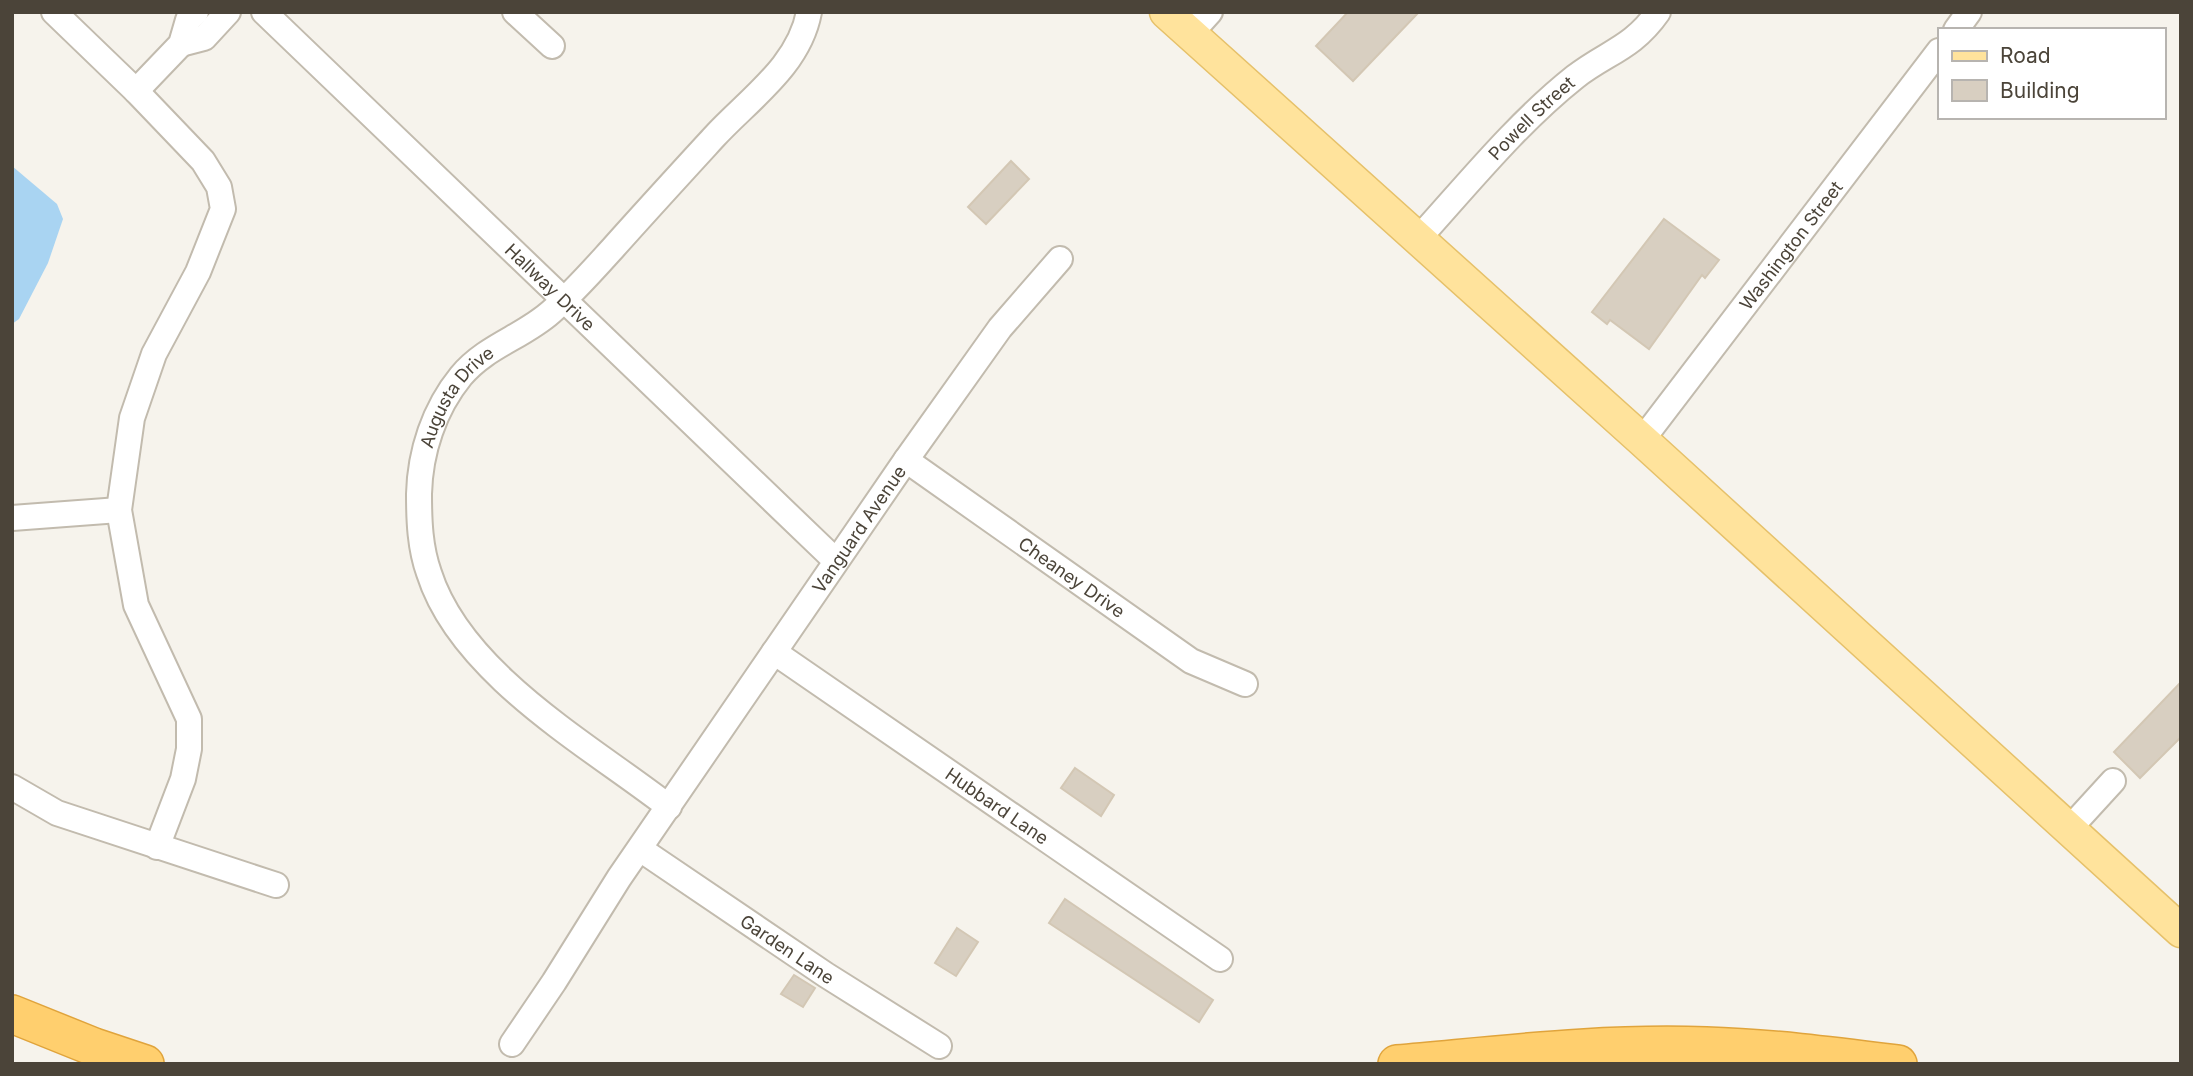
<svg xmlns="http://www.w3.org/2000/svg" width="2193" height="1076" viewBox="0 0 2193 1076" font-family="Inter,sans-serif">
	<rect width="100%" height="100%" fill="#f6f3ec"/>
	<path fill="#a9d4f2" d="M12,166L57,204L63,219L48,263L19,319L12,324Z"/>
	<path fill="#d8cfc1" stroke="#d3c7b4" stroke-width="2" d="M1348,12H1419L1353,81L1316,46Z
		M1011,161L1029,179L986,224L968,207Z
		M1664,219L1719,260L1705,278L1702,275L1649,349L1610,320L1607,324L1592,312Z
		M2181,682V737L2140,778L2114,752Z
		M1075,768L1114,795L1101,816L1061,788Z
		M1065,899L1213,1000L1199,1022L1049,923Z
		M957,928L978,942L956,976L935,963Z
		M794,975L815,988L803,1007L781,994Z"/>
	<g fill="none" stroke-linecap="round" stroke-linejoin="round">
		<g stroke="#c2bbae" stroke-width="28">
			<g id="minor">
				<path d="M54,12L136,91L203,161L219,187L223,209L198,272L154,354L132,418L119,510L136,605L189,719V749L183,779L157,847"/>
				<path id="s1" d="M264,12L836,561"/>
				<path d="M515,12L552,46"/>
				<path d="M1956,30L1969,12"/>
				<path d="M1190,34L1210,12"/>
				<path d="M181,44L204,38L228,12"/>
				<path d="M136,91L181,44L188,20L196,12"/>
				<path id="s2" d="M1418,239C1467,185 1517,123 1575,77C1607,52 1632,49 1658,12"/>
				<path id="s3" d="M1642,440L1939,51"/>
				<path id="s4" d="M906,460L1191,661L1245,684"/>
				<path d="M12,518L119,510"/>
				<path id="s5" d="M774,652L1220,959"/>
				<path d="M12,787L57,813L276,885"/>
				<path id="s6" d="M669,807C589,745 461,674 429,573C420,548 419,521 419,494C420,452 434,409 461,376C486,346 523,337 551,312C574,292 594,269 614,247C647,210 681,173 714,137C749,99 799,66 809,12"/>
				<path d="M2070,828L2113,781"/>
				<path id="s7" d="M640,849L826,975L939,1046"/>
				<path id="s8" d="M512,1044L554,982L619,878L906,460L1000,328L1060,259"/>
			</g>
		</g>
		<g stroke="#e6c16a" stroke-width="35">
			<path id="major" d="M1166,12L1642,440L2181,931"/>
		</g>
		<g stroke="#e0a43c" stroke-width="40">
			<path id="highway" d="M12,1014L94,1047L145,1064
				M1397,1064C1500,1055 1603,1042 1706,1046C1771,1048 1834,1056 1898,1064"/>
		</g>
		<use href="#minor" stroke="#fff" stroke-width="24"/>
		<use href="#major" stroke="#ffe39c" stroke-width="32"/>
		<use href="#highway" stroke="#ffcf6e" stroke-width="37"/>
	</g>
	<g text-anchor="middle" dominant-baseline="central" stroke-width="7" stroke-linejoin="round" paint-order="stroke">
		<g font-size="18" fill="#4b4439" stroke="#fff">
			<text stroke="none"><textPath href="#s2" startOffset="166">Powell Street</textPath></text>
			<text stroke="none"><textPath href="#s3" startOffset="245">Washington Street</textPath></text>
			<text stroke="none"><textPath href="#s1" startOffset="397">Hallway Drive</textPath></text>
			<text stroke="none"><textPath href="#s6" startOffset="528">Augusta Drive</textPath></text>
			<text stroke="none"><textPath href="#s8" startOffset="621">Vanguard Avenue</textPath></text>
			<text stroke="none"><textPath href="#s4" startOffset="203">Cheaney Drive</textPath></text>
			<text stroke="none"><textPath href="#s5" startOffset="271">Hubbard Lane</textPath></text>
			<text stroke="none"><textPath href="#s7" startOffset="178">Garden Lane</textPath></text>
		</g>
	</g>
	<rect width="2193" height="1076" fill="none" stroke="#4b4439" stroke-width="28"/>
	<rect x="1938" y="28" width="228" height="91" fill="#ffffff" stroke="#b7b4b0" stroke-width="2"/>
	<rect x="1952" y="51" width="35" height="10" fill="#ffe39c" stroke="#b7b4b0" stroke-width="2"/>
	<text x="2000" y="63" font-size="21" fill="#4b4439">Road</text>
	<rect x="1952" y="80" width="35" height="21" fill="#d8cfc1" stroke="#b7b4b0" stroke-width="2"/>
	<text x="2000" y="98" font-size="21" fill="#4b4439">Building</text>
</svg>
